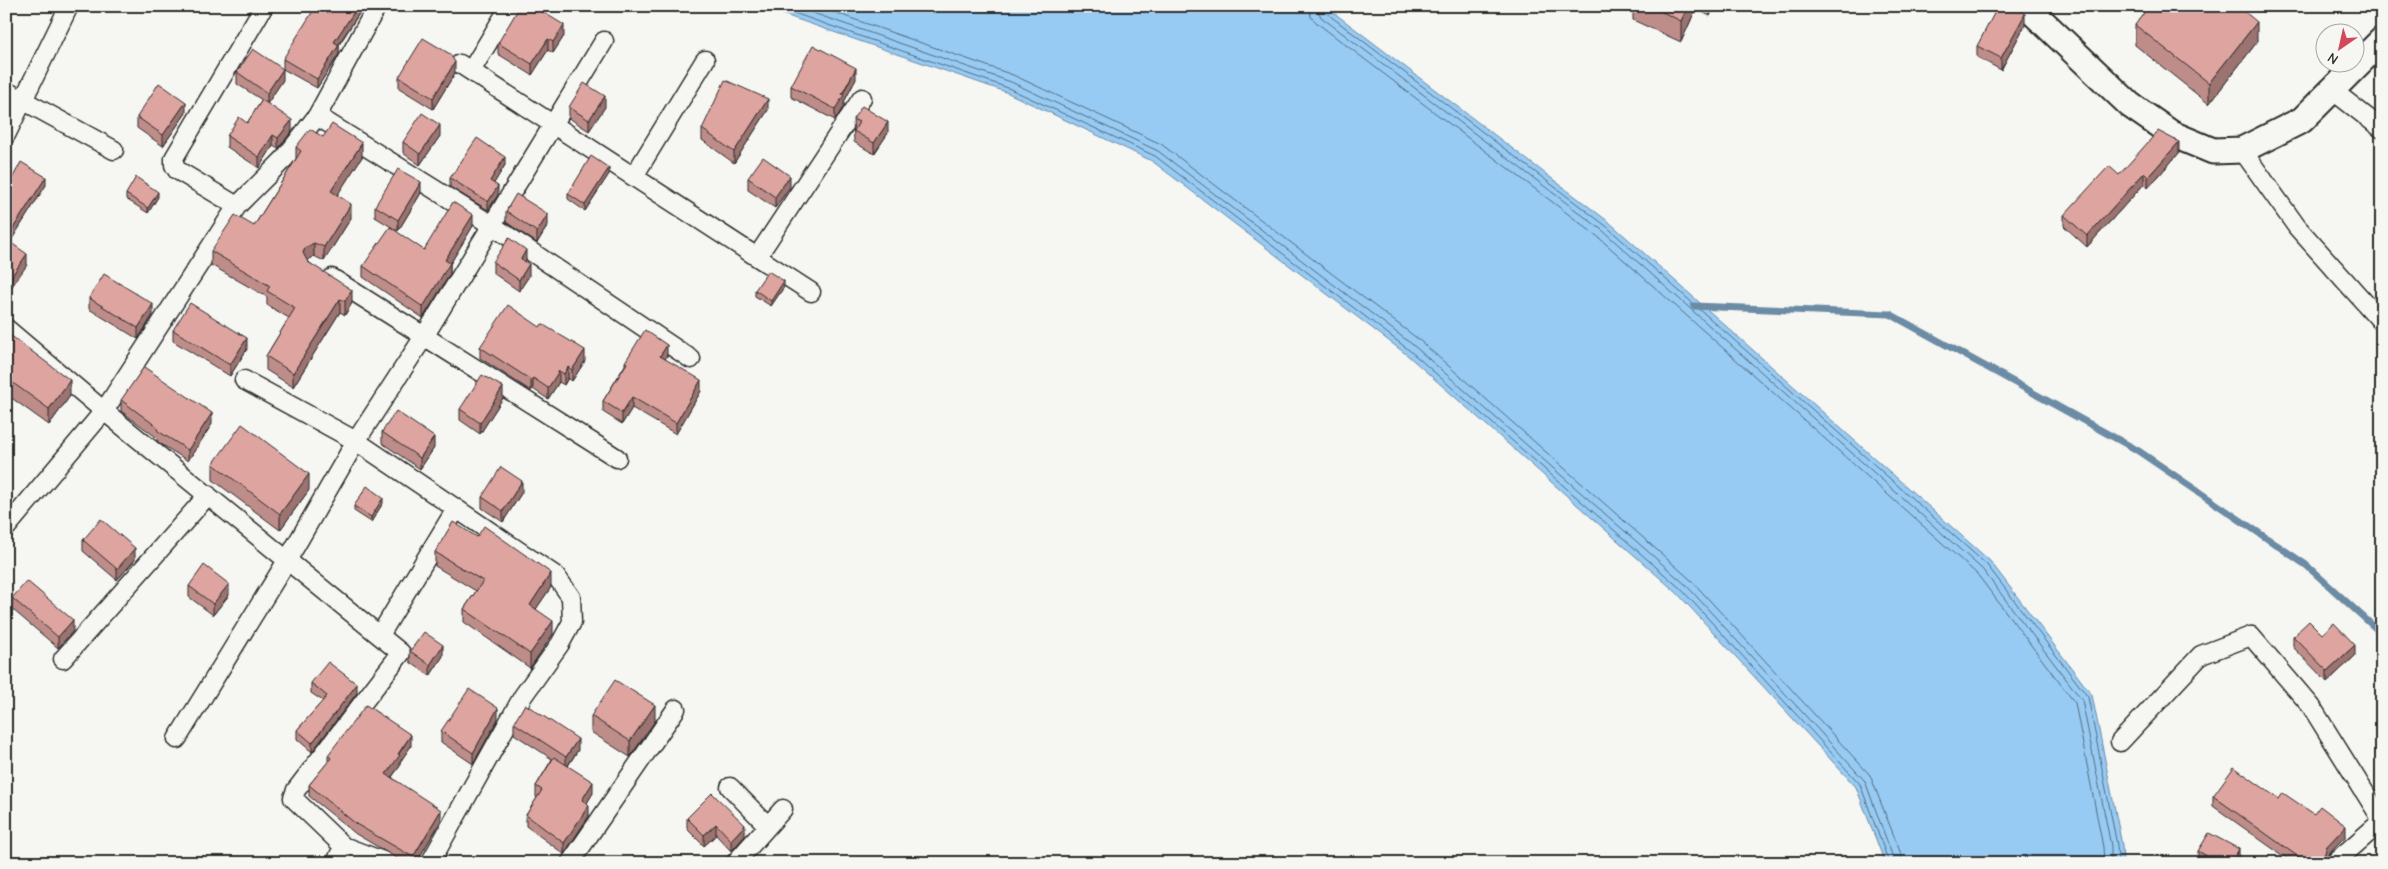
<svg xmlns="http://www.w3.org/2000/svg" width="2388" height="869" viewBox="0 0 2388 869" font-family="'Comic Neue',sans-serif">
	<rect width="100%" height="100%" fill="#f6f6f2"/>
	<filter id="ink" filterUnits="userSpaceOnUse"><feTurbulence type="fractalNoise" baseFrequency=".02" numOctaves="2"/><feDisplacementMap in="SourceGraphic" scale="10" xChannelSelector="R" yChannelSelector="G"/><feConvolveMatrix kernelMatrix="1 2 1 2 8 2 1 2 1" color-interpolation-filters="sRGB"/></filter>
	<g filter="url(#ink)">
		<path fill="#97cbf4" stroke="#6c8ba4" d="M759,6H1325L1609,222L1990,561L2092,695L2122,845L2123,863H1885L1856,787L1677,593L1406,354L1152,161L1006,92Z"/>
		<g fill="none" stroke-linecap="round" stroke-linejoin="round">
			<path stroke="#566b7b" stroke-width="1" d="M774,6L1008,88L1155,156L1409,350L1681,589L1860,784L1889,863
				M793,6L1011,82L1158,151L1413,345L1686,585L1865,781L1895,863
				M816,6L1013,75L1161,144L1418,339L1691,580L1870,775L1901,854L1903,863
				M1309,6L1311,17L1317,23L1597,236L1977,574L2075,703L2103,847L2104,863
				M1316,6L1321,17L1602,230L1982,569L2082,700L2111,846V863
				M1322,6L1325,12L1606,226L1987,565L2088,697L2117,845L2118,863"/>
			<path stroke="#6c8ba4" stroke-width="7" d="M1694,306L1890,314L2137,450L2306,565L2382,634"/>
			<g stroke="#2b2b2b" stroke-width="21">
				<path id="street" d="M460,64L811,292
					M471,71L510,6
					M2332,90L2382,129
					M6,91L114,150
					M317,116L490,224L691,359
					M6,135L69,6
					M2242,150L2297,227L2382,322
					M634,176L705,60
					M237,206L177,170L174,165V158L264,6
					M757,257L862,98
					M332,278L617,458
					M6,328L104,411L401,653L296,790L293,798L343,846L336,863
					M244,380L356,441L556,576L571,597L572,622L560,644L523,696L430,863
					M6,528L104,411L237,206L284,159L317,116L377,6
					M380,635L456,509
					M63,659L208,495
					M177,739L288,559L356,441L425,335L604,41
					M2120,742L2201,655L2251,636L2311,706L2382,820
					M730,787L768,826
					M343,846L388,863
					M570,863L676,709
					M735,863L783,809
					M2334,863L2382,821"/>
			</g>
			<g stroke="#2b2b2b" stroke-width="29">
				<path id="secondary" d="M2026,6L2130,105L2172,134L2213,151L2242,150L2302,120L2382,40"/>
			</g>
			<use href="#street" stroke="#f6f6f2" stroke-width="18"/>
			<use href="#secondary" stroke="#f6f6f2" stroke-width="25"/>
		</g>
		<path fill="#bf8d89" stroke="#2b2b2b" d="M364,6L339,45V54L317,88L283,69V59Z
			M451,6H460L457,10Z
			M1633,6H1714L1710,16L1696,9L1681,42L1633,20Z
			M2025,25L2001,70L1977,57V46Z
			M2135,25L2257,42L2209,104L2135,45Z
			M564,36L553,53L548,50L532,75L498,54V43Z
			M237,72L283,80L267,104L292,131L278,149L273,146L259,168L227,147V136L247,123L262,100L237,84Z
			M455,73L433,109L399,88V77Z
			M856,79L844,102V106L835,120L791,97V86Z
			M569,107H605L589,131L569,118Z
			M768,110L734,163L702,140V129Z
			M186,113L163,146L137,128V117Z
			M853,119L888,133L874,154L854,142Z
			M440,136L420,165L403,153V142Z
			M323,137L362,157L337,195L351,218L324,261L314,256L307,260L352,303L345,315L340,312L293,387L266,370V356L289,318L267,305V297L211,265V251L254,226L296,159V147Z
			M2179,153L2148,188L2144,184L2087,247L2064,226V215L2119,175Z
			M505,165L494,183L498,195L488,210L450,187V178Z
			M609,174L585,211L568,199V194Z
			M748,178L790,187L775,208L748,190Z
			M46,185L12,239L6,235V190Z
			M421,193L398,231L375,217V206Z
			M126,194L158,197L148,213L126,199Z
			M506,211L548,225L537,243L506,222Z
			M473,226L450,264V274L423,318L363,277V266L424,250Z
			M526,261L525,262L529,276L519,291L493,273V262Z
			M784,287L771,306L755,296V290Z
			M89,298L153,315L138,339L89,309Z
			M173,330L247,349L230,376L173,341Z
			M6,332L70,396L49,425L6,394Z
			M480,347L585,361L572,381L568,378L564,385L559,382L548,399L533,389L531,391L480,358Z
			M667,356L665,359L701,391L676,434L632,408L622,424L603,412V401L625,365V362Z
			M503,398L480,434L460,420V409Z
			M121,400L212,424L188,461L158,442L156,437L121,411Z
			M382,432L434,448L420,469L382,443Z
			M213,464L309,490L280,530L213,480Z
			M522,492L503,522L482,508V497Z
			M383,503L371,522L354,511V506Z
			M83,540L135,560L117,580L83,551Z
			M435,552L551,587L536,609L553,634L530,668L464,622V609L476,591L435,566Z
			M189,586L229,595L213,615L189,597Z
			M12,598L73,631L58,648L12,609Z
			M2322,634L2355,656L2327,682L2293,647V636Z
			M410,651L443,656L430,676L410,662Z
			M311,683L357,693L312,752L297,739V730L323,701L311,693Z
			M591,716L655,721L630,757L591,732Z
			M498,719L473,764L441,742V731Z
			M514,723L578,750L568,766L593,793L587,803L589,816L564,854L526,826V815L537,798L536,797V786L552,759L514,734Z
			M411,746L400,762V766L392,777L441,821L416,863H405L356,834L309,796V785L328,762V755Z
			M712,793L745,836L731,851L716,835L704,846L687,829V818Z
			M2213,796L2279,799L2346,836L2327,855L2325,863H2293L2213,806Z
			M2198,851L2239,860L2237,863H2200L2198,862Z"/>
		<path fill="#9b736f" stroke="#2b2b2b" d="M358,6H364L334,51V42Z
			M1688,6H1696V9L1681,42V21Z
			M1710,6H1714L1710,16Z
			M2025,14V25L2001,70V58Z
			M2257,22V42L2209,104V83Z
			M564,25V36L553,53V42Z
			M548,39V50L532,75V64Z
			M339,45V54L317,88V79Z
			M455,62V73L433,109V98Z
			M856,68V79L844,102V106L835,120V109Z
			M283,69V80L267,104V93Z
			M605,96V107L589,131V120Z
			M768,99V110L734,163V152Z
			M186,102V113L163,146V135Z
			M292,120V131L278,149V138Z
			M888,122V133L874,154V143Z
			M440,125V136L420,165V154Z
			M273,135V146L259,168V157Z
			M2179,142V153L2148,188V177Z
			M362,143V157L331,205V191Z
			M505,157V165L490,190V181Z
			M609,168V174L585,211V205Z
			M2144,173V184L2087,247V236Z
			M790,176V187L775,208V197Z
			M46,177V185L12,239V230Z
			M421,182V193L398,231V220Z
			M498,186V195L488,210V202Z
			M158,192V197L148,213V208Z
			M351,204V218L324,261V247Z
			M548,214V225L537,243V232Z
			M473,215V226L450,264V274L423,318V307L445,260Z
			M314,243V256L305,262L303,253L305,248Z
			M526,250V261L521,270V259Z
			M27,254V265L6,295V284Z
			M529,264V276L519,291V280Z
			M784,281V287L771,306V301Z
			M352,290V303L345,315V301Z
			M340,299V312L293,387V373Z
			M153,304V315L138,339V328Z
			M247,338V349L230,376V365Z
			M667,345V356L660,367V356Z
			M585,350V361L572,381V370Z
			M568,367V378L564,385V374Z
			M559,371V382L548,399V388Z
			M533,378V389L531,391V380Z
			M70,380V396L49,425V409Z
			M701,380V391L676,434V423Z
			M503,387V398L480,434V423Z
			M632,397V408L622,424V413Z
			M212,413V424L188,461V450Z
			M434,437V448L420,469V458Z
			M309,474V490L280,530V514Z
			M522,481V492L503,522V511Z
			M383,498V503L371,522V517Z
			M135,548V560L117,580V569Z
			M551,573V587L530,618V605Z
			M229,584V595L213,615V604Z
			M73,620V631L58,648V637Z
			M553,621V634L530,668V654Z
			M443,645V656L430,676V665Z
			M2355,645V656L2327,682V671Z
			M357,684V693L312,752V743Z
			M655,705V721L630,757V741Z
			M498,708V719L473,764V753Z
			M411,735V746L400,762V766L386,784V774Z
			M578,739V750L566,768V757Z
			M593,782V793L582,811V800Z
			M589,805V816L564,854V843Z
			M441,810V821L416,863H413V857Z
			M716,824V835L704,846V835Z
			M745,825V836L731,851V840Z
			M2346,826V836L2327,855L2325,863H2319L2327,846Z
			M2239,849V860L2237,863H2231Z"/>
		<path fill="#dea49f" stroke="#2b2b2b" d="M316,6H358L334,42L339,45L317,79L283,59Z
			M520,6H533L564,25L553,42L548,39L532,64L498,43Z
			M1650,6H1688L1681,21Z
			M1998,6H2017L2025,14L2001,58L1977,46Z
			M2149,6H2238L2257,22L2209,83L2135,25Z
			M423,38L450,54L455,62L433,98L399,77Z
			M813,45L856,68L842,94L844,95L835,109L791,86Z
			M253,49L283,69L267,93L237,72Z
			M725,80L768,99L734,152L702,129Z
			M159,83L186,102L163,135L137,117Z
			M584,83L605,96L589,120L569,107Z
			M262,100L292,120L278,138L273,135L259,157L227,136L239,117L247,123Z
			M862,106L888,122L874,143L854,131L859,122L853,119Z
			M422,113L440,125L420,154L403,142Z
			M332,124L362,143L331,191L351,204L324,247L314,243L305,248L303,253L308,262L352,290L345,301L340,299L293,373L266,356L295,308L267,291L270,286L211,251L235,215L254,226L301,151L296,147L310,129L323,137Z
			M2158,131L2179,142L2148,177L2144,173L2087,236L2064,215L2109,166L2119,175Z
			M477,138L505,157L490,181L498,186L488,202L450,178Z
			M591,156L609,168L585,205L568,194Z
			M763,157L790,176L775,197L748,178Z
			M21,162L46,177L12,230L6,226V190Z
			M398,169L421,182L398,220L375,206Z
			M136,177L158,192L148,208L126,194Z
			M516,194L548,214L537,232L506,211Z
			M453,202L473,215L445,260L450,263L423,307L363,266L390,227L424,250Z
			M509,238L526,250L521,259L529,264L519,280L493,262Z
			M7,240L27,254L6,284V241Z
			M768,271L784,281L771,301L755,290Z
			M104,274L153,304L138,328L89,298Z
			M190,303L247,338L230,365L173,330Z
			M508,305L540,327L542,324L585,350L572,370L568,367L564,374L559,371L548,388L533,378L531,380L480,347Z
			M645,330L667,345L660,356L701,380L676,423L632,397L622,413L603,401L627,363L625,362Z
			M6,332L70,380L49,409L6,378Z
			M144,367L212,413L188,450L158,431L156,426L121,400Z
			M482,375L503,387L480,423L460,409Z
			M396,411L434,437L420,458L382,432Z
			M242,424L309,474L280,514L213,464Z
			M501,467L522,481L503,511L482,497Z
			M367,486L383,498L371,517L354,506Z
			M101,519L135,548L117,569L83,540Z
			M453,522L477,537L484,526L551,573L530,605L553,621L530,654L464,609L483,581L435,552Z
			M204,565L229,584L213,604L189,586Z
			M27,581L73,620L58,637L12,598Z
			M2309,621L2322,634L2334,623L2355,645L2327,671L2293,636Z
			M424,632L443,645L430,665L410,651Z
			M328,662L357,684L312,743L297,730L327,696L311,683Z
			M615,680L655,705L630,741L591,716Z
			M469,689L498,708L473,753L441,731Z
			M525,704L578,739L566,757L514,723Z
			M366,705L411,735L398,754L400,755L386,774L441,810L413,857L356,824L309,785L331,758L328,755Z
			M554,757L593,782L582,800L589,805L564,843L526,815L542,790L536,786Z
			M2234,767L2279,799L2283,793L2314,814L2320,806L2346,826L2327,846L2324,856L2319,863H2307L2213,796Z
			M712,793L745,825L731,840L716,824L704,835L687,818Z
			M2209,833L2239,849L2231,863H2219L2198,851Z"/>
	</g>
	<rect width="2388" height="869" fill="none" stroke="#f6f6f2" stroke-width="25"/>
	<rect x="12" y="12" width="2363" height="844" fill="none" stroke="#2b2b2b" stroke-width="2" filter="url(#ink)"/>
	<g transform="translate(2340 48) rotate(214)"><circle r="24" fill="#f6f6f2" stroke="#a5a5a2"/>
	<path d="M0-4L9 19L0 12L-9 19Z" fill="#d1495b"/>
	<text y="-8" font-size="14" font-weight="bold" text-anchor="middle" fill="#2b2b2b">N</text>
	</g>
</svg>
